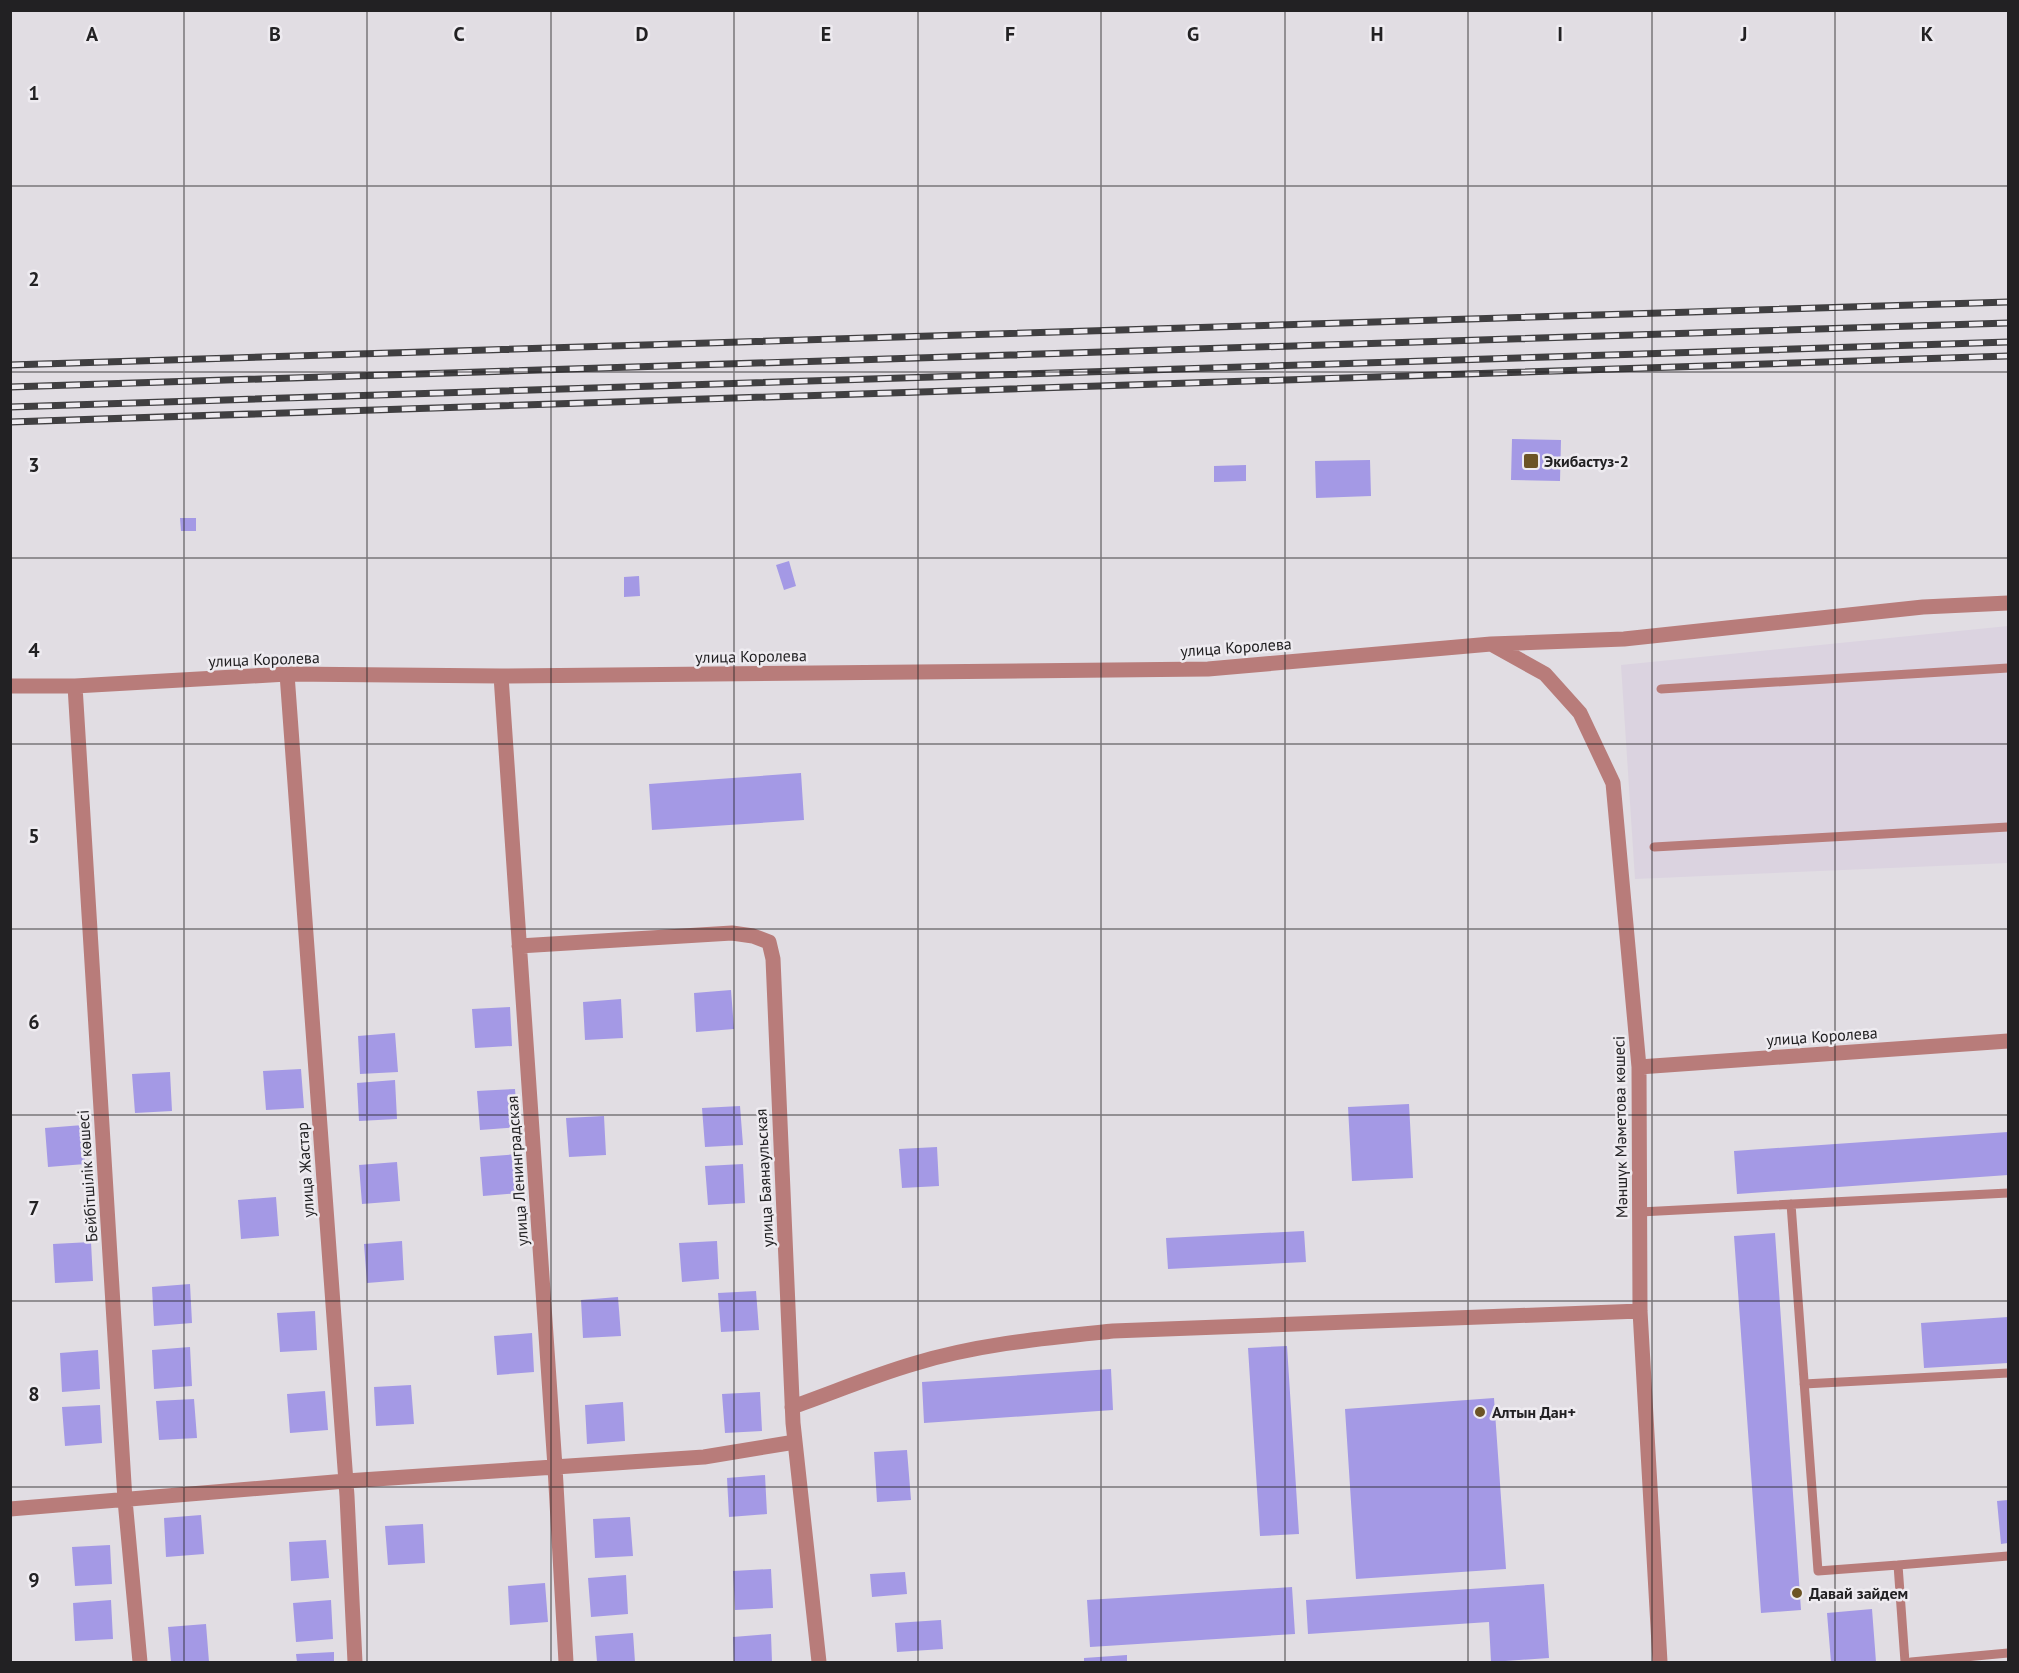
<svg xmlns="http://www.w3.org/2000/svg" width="2019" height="1673" viewBox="0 0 2019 1673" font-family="'PT Sans',sans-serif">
	<rect width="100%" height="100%" fill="#e1dde3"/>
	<path fill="#dbd3e0" d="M2008,626V863L1635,879L1621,665Z"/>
	<path fill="#a499e5" d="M1512,439L1561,440L1560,481L1511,480Z
		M1370,460L1371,496L1316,498L1315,461Z
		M1246,465V481L1214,482V466Z
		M180,518H196V531H181Z
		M789,561L796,586L784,590L776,565Z
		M639,576L640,596L624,597V577Z
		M801,773L804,820L652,830L649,784Z
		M731,990L734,1029L696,1032L694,993Z
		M621,999L623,1038L585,1040L583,1002Z
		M510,1007L512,1046L475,1048L472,1009Z
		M395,1033L398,1072L360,1074L358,1036Z
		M301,1069L304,1108L266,1110L263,1071Z
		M170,1072L172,1111L135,1113L132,1074Z
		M395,1080L397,1119L359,1121L357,1083Z
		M515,1089L518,1127L480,1130L477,1091Z
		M1409,1104L1413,1178L1352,1181L1348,1107Z
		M740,1106L743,1145L705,1147L702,1108Z
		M604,1116L606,1155L569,1157L566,1118Z
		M83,1125L85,1164L48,1167L45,1128Z
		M2008,1132V1175L1737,1194L1734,1151Z
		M937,1147L939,1186L902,1188L899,1149Z
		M518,1154L521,1193L483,1196L480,1157Z
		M397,1162L400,1201L362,1204L359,1165Z
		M743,1164L745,1203L708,1205L705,1166Z
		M276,1197L279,1236L241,1239L238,1200Z
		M1304,1231L1306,1262L1168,1269L1166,1238Z
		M1775,1233L1801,1610L1761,1613L1734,1236Z
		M402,1241L404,1280L367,1283L364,1244Z
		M717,1241L719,1279L682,1282L679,1243Z
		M91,1242L93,1281L55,1283L53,1244Z
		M190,1284L192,1323L154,1326L152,1287Z
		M756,1291L759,1330L721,1332L718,1293Z
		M618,1297L621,1336L583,1338L581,1300Z
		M315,1311L317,1350L280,1352L277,1313Z
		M2008,1317V1363L1924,1368L1921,1323Z
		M532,1333L534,1372L497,1375L494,1336Z
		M1287,1346L1299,1534L1260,1536L1248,1348Z
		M190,1347L192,1386L154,1389L152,1350Z
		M98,1350L100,1389L62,1392L60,1353Z
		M1111,1369L1113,1410L924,1423L922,1382Z
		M411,1385L414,1424L376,1426L374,1387Z
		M325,1391L328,1430L290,1433L287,1394Z
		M760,1392L762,1431L725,1433L722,1394Z
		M1494,1398L1506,1569L1356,1579L1345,1409Z
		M194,1399L197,1438L159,1440L156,1401Z
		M623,1402L625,1441L587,1444L585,1405Z
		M100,1405L102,1443L65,1446L62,1407Z
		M907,1450L911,1500L877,1502L874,1452Z
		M765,1475L767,1514L729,1517L727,1478Z
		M2008,1500V1543L2001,1544L1997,1501Z
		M201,1515L204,1554L166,1557L164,1518Z
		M630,1517L633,1556L595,1558L593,1519Z
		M423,1524L425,1563L388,1565L385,1526Z
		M326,1540L329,1578L291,1581L289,1542Z
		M110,1545L112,1584L75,1586L72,1547Z
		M771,1569L773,1608L735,1610L733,1571Z
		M905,1572L907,1594L872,1597L870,1574Z
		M626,1575L628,1614L591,1617L588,1578Z
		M545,1583L548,1622L510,1625L508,1586Z
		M1544,1584L1549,1658L1491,1662L1489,1622L1308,1634L1306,1600Z
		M1292,1587L1295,1634L1090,1647L1087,1600Z
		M111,1600L113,1639L75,1641L73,1603Z
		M331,1600L333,1639L296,1642L293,1603Z
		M1872,1609L1876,1662H1831L1827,1613Z
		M941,1620L943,1649L897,1652L895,1623Z
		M206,1624L209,1662H171L168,1627Z
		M633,1633L635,1662H597L595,1636Z
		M771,1634L772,1662H734L733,1637Z
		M334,1652V1662H297L296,1654Z
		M1127,1655V1662H1084V1658Z"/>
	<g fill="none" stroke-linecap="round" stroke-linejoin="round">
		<path stroke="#b87c7a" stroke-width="9" d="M1661,689L2008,668
			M1654,847L2008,827
			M1791,1204L1818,1571L1898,1565L1905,1662
			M1640,1212L2008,1193
			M1804,1384L2008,1373
			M1898,1565L2008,1556
			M1911,1662L2008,1653"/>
		<path stroke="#b87c7a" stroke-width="15" d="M1491,644L1545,674L1580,713L1613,783L1639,1067L1640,1311L1660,1662
			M287,674L347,1496L355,1662
			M501,676L555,1467L566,1662
			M10,686H75L287,674L501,676L1208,669L1491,644L1624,639L1923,607L2008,603
			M75,686L125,1500L140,1662
			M519,946L732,933L753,936L769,942L773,959L793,1423L819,1662
			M1639,1067L2008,1041
			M792,1407C832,1393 872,1376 913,1364C978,1344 1046,1338 1113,1331L1640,1311
			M10,1509L346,1481L704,1457L795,1442"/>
		<g stroke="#403f41" stroke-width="7">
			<path id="rail" d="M10,365L2008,302
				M10,387L2008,323
				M10,407L2008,342
				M10,422L2008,356"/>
		</g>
		<use href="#rail" stroke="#eeebf0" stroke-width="4.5" stroke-dasharray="14" stroke-linecap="butt"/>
	</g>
	<path fill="none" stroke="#222123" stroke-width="1.5" stroke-opacity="0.55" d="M184,10V1662M367,10V1662M551,10V1662M734,10V1662M918,10V1662M1101,10V1662M1285,10V1662M1468,10V1662M1652,10V1662M1835,10V1662M10,186H2008M10,372H2008M10,558H2008M10,744H2008M10,929H2008M10,1115H2008M10,1301H2008M10,1487H2008"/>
	<g fill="#6c5425" stroke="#eeebf0" stroke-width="2">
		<rect x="1523" y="453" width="16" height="16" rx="3"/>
		<circle cx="1480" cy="1412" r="6"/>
		<circle cx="1797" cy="1593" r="6"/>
	</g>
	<g text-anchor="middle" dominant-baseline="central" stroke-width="5" stroke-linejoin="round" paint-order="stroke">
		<g font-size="16" font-weight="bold" fill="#222123" stroke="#eeebf0" text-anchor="start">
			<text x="1544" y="461">Экибастуз-2</text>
			<text x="1492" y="1412">Алтын Дан+</text>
			<text x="1809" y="1593">Давай зайдем</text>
		</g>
		<g font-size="16" fill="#222123" stroke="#eeebf0">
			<text transform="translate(1236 647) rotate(-4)">улица Королева</text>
			<text transform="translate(751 656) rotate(-1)">улица Королева</text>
			<text transform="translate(264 659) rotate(-2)">улица Королева</text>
			<text transform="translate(1822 1036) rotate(-4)">улица Королева</text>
			<text transform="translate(1620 1127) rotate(-91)">Мәншүк Мәметова көшесі</text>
			<text transform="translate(305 1170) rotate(-94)">улица Жастар</text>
			<text transform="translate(517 1171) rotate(-94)">улица Ленинградская</text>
			<text transform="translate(87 1176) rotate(-94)">Бейбітшілік көшесі</text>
			<text transform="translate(764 1178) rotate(-93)">улица Баянаульская</text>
		</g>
	</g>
	<g font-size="20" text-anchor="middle" font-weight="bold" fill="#222123" stroke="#eeebf0" stroke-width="5" stroke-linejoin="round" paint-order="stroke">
		<text x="92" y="41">A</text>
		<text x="275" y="41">B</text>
		<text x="459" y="41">C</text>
		<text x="642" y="41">D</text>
		<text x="826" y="41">E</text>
		<text x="1010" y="41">F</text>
		<text x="1193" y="41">G</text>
		<text x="1377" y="41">H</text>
		<text x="1560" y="41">I</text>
		<text x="1744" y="41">J</text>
		<text x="1927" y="41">K</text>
		<text x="34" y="100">1</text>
		<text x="34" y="286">2</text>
		<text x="34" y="472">3</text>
		<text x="34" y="657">4</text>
		<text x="34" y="843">5</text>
		<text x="34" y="1029">6</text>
		<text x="34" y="1215">7</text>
		<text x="34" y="1401">8</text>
		<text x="34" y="1587">9</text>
	</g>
	<rect width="2019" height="1673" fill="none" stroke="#222123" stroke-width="24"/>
</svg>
